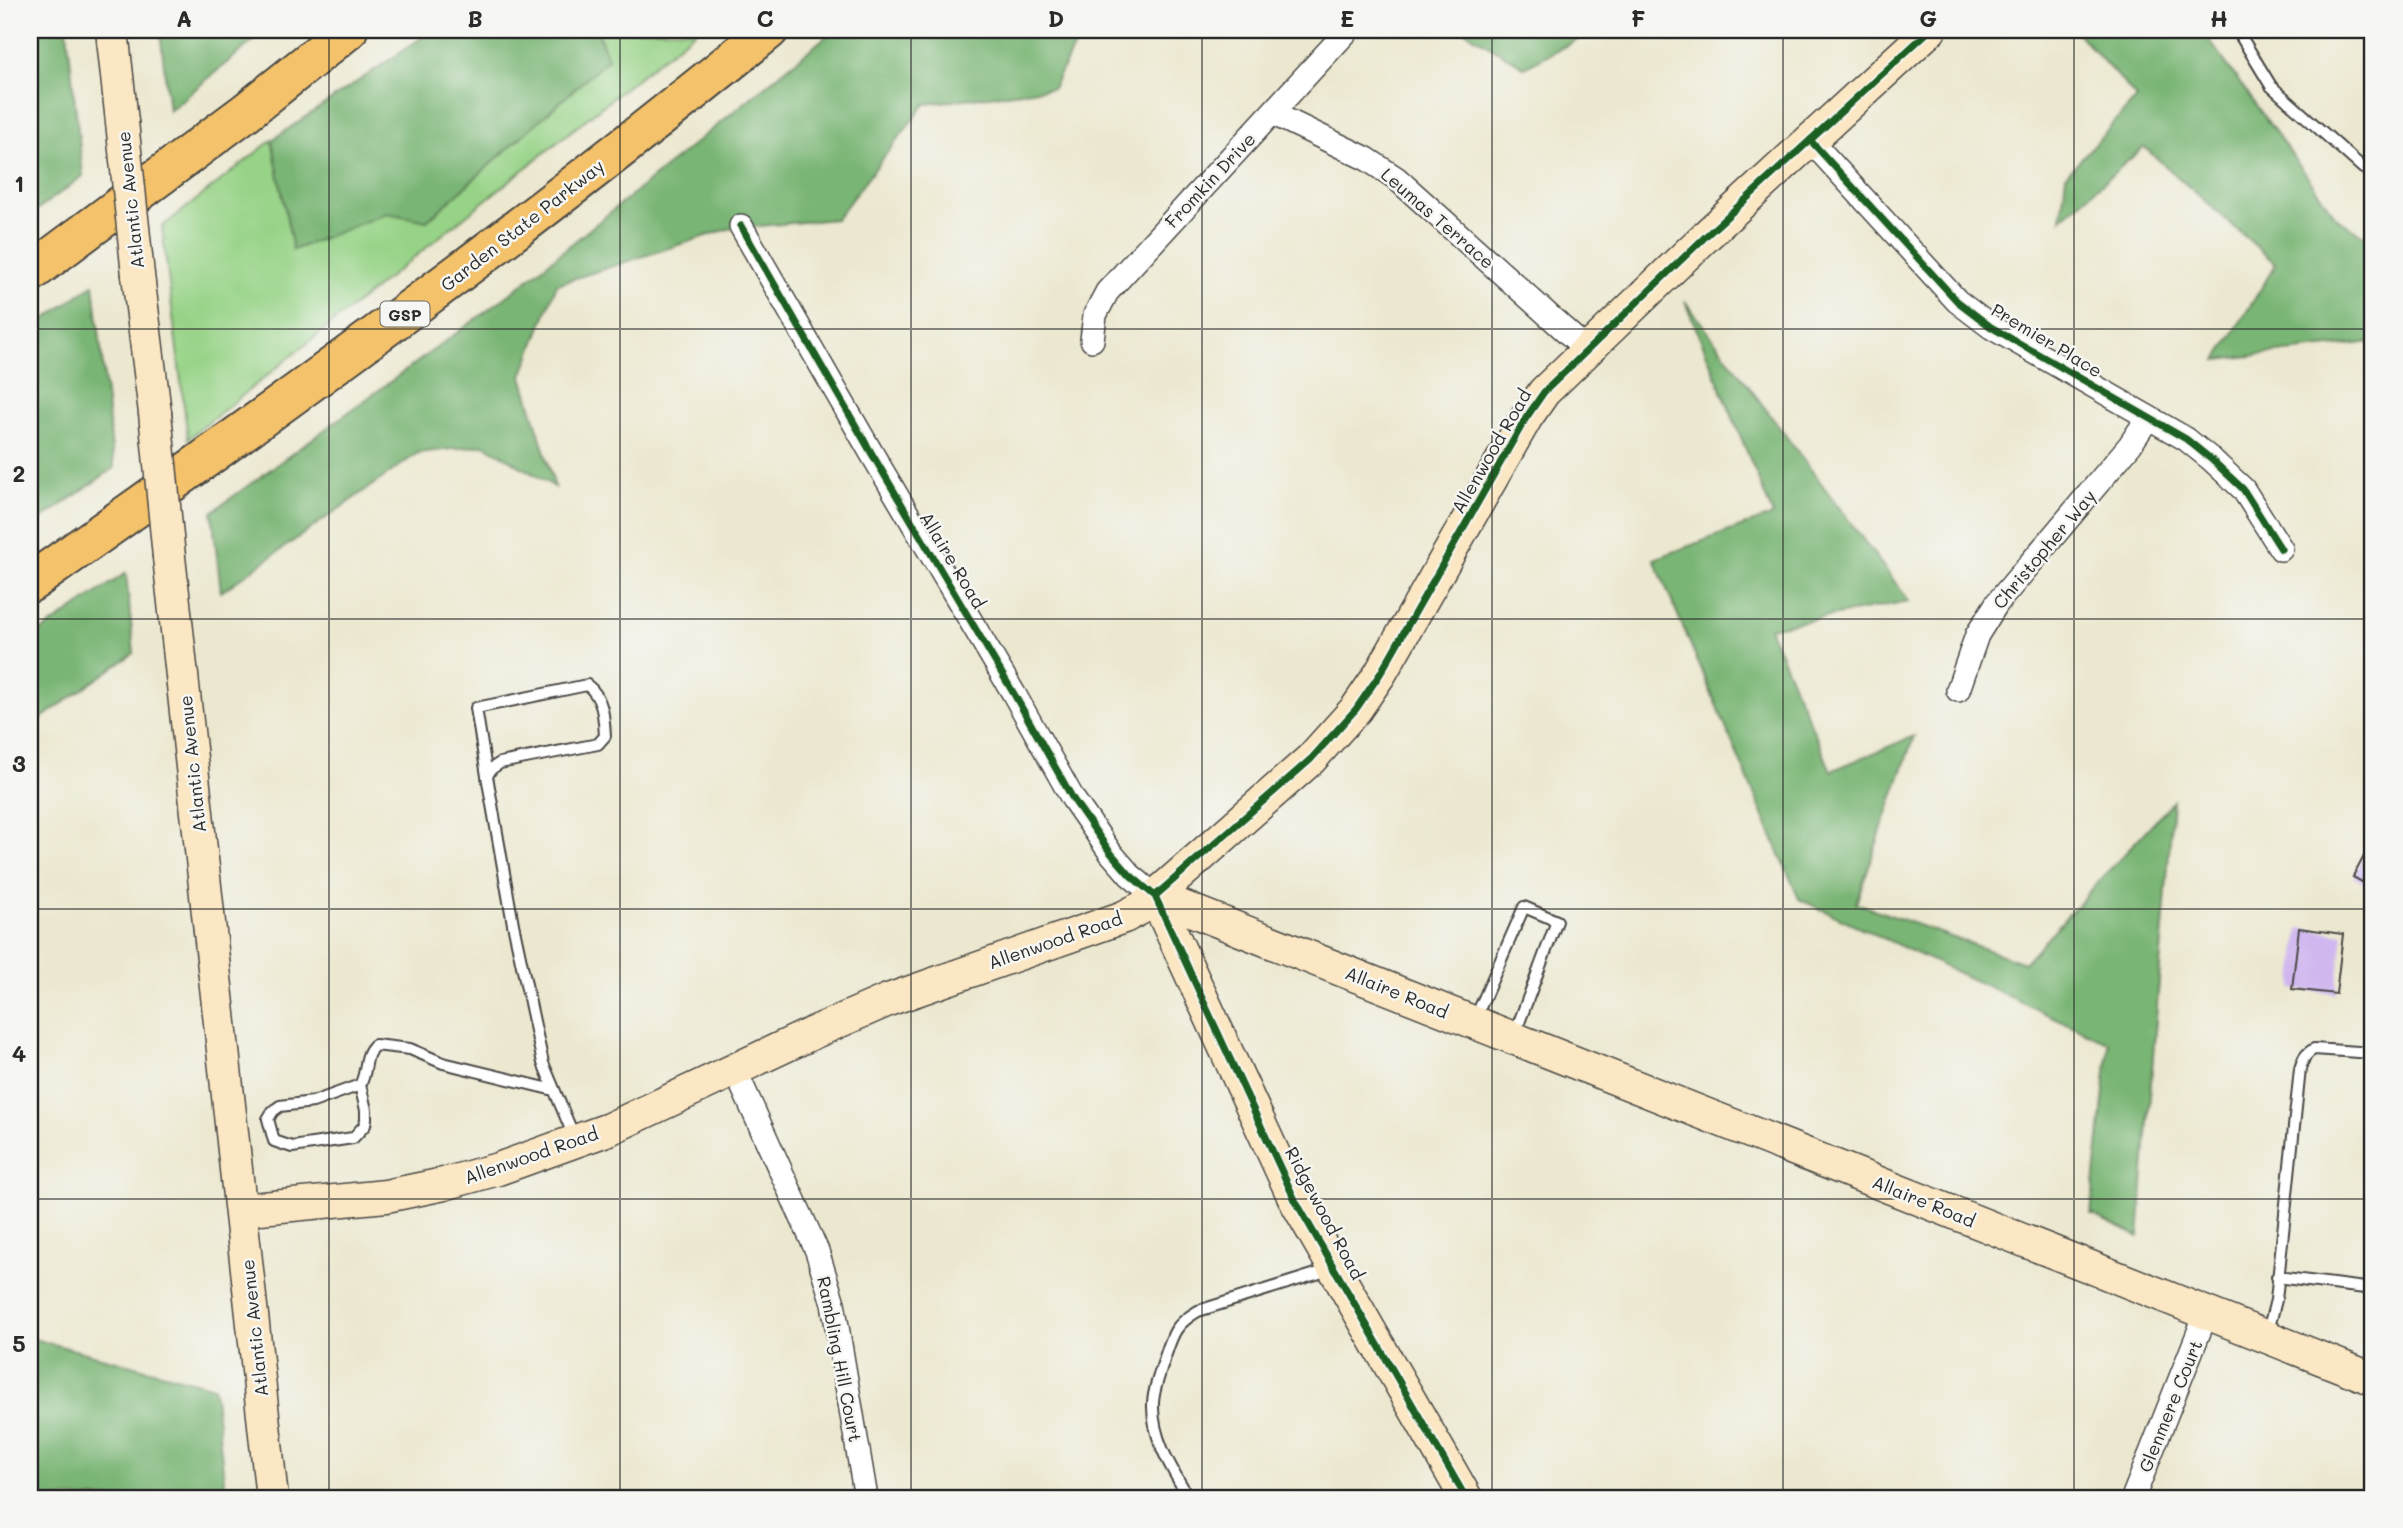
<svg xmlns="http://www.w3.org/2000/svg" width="2403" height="1528" viewBox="0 0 2403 1528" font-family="Mali,sans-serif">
	<rect width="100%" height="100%" fill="#f6f6f2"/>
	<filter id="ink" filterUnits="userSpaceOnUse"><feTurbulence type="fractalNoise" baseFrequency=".0143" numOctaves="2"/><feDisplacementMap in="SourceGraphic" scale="14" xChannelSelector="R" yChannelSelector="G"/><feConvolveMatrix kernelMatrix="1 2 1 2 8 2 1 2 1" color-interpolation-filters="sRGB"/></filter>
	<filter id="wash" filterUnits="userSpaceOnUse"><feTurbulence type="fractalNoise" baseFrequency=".00686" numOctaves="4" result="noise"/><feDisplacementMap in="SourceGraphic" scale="28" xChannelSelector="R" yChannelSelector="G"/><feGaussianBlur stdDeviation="1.57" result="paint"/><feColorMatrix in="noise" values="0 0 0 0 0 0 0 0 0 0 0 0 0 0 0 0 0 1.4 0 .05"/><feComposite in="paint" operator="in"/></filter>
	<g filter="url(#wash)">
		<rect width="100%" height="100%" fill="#ece8d0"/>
		<path fill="#97d387" stroke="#617f59" stroke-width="2" d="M597,30H697L188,439L162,227L272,140L293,250L387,212L427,221L608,59Z"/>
		<path fill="#79b574" stroke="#527050" stroke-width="2" d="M30,30H67L83,176L30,215Z
			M160,30H266L169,111Z
			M433,30H597L608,59L427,221L387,213L293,250L272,140Z
			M834,30H1082L1053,88L925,104L836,219L728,229L557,284L522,376L555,487L485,445L418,453L221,592L212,512L510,294Z
			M1463,30H1596L1524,67Z
			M2075,30H2202L2337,218L2373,242V342L2217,360L2276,264L2144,147L2061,219L2066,175L2137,98Z
			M94,284L114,468L30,527V330Z
			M1685,301L1909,601L1769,628L1831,771L1914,736L1856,903L2024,963L2173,801L2139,1237L2091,1214L2109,1043L1799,899L1654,559L1773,515Z
			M126,573L134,653L30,726V639Z
			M30,1338L214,1387L226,1498H30Z"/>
		<g id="blocks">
			<path fill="#d0b7ef" d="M2373,839V888L2353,877Z
				M2299,928L2343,934L2336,994L2292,989Z"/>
		</g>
	</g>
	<g filter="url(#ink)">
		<use href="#blocks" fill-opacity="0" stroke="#484744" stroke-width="2"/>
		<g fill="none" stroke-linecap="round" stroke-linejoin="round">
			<g stroke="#484744" stroke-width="14">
				<path id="lane" d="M2237,30L2271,86L2363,168L2373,172
					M487,776L476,708L587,685C603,697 604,717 605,736L598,744L500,763L491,769L487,776L513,924L543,1063L575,1139
					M1475,1019L1524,907L1557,921L1514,1036
					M360,1085L366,1110V1119L365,1125L353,1138L292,1147L274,1141L268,1119L273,1111L280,1106L313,1102L360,1085C368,1072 363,1055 375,1045L410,1049L443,1063L554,1090
					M2277,1277L2373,1289
					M2267,1335L2276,1300L2300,1069C2303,1059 2305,1054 2314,1049L2373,1053
					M1187,1498L1186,1493C1170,1466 1152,1437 1153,1404C1153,1389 1161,1371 1165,1357C1173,1332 1176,1324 1198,1311L1332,1269"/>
			</g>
			<g stroke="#484744" stroke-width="26">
				<path id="street" d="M1272,113L1367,159L1396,178L1587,350
					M1810,140L1957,301L1991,327L2186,439L2212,460L2243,489L2281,549
					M741,226L872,454L1014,694L1073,799L1110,852L1130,875L1155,896
					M1092,340L1095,315L1107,292L1348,30
					M1958,690L1977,635L1997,603L2130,445L2148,418
					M735,1070L817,1251L833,1303L866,1498
					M2133,1498L2206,1314"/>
			</g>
			<g stroke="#484744" stroke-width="35">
				<path id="secondary" d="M112,30L122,122
					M138,275L155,413
					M169,557L272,1498
					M1155,896L2373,1379
					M1155,896L1295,1200L1466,1498
					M241,1210L386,1196L444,1184L498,1169L609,1129L817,1031L888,1000L1124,917L1143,907L1311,759L1356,709L1380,674L1526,418L1544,392L1707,235L1930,30"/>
			</g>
			<g stroke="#484744" stroke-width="42">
				<path id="highway" d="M30,273L246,112L348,30
					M30,583C282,406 531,225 769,30"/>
			</g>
			<use href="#lane" stroke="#fff" stroke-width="10"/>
			<use href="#street" stroke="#fff" stroke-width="23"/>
			<use href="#secondary" stroke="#fbe7c3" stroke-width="32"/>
			<use href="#highway" stroke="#f4c26a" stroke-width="38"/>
			<g stroke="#484744" stroke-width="35" stroke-linecap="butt">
				<path id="secondary-bridge" d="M122,122L138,275
					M155,413L169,557"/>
			</g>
			<use href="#secondary-bridge" stroke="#fbe7c3" stroke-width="32"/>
			<g stroke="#f6f6f2" stroke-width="11">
				<path id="cycleway" d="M1810,140L1957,301L1991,327L2186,439L2212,460L2243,489L2281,549
					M741,226L872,454L1014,694L1073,799L1110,852L1130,875L1155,896L1295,1200L1466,1498
					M1155,896L1311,759L1356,709L1380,674L1526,418L1544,392L1707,235L1930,30"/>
			</g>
			<use href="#cycleway" stroke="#1b5e20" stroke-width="7"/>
		</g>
	</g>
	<path fill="none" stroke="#2b2b2b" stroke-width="2" stroke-opacity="0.55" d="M329,30V1498M620,30V1498M911,30V1498M1202,30V1498M1492,30V1498M1783,30V1498M2074,30V1498M30,329H2373M30,619H2373M30,909H2373M30,1199H2373"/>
	<g text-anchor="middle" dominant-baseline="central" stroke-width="5" stroke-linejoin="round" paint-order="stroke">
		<rect fill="#f6f6f2" stroke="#686867" stroke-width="2" x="380.5" y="301.5" width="49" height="25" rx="5"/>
		<g font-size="16" font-weight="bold" fill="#2b2b2b">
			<text x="405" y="314">GSP</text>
		</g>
		<g font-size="18" fill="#2b2b2b" stroke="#f6f6f2">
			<text transform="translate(1210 180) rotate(-47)">Fromkin Drive</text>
			<text transform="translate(130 200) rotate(-96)">Atlantic Avenue</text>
			<text transform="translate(1438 218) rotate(41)">Leumas Terrace</text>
			<text transform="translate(522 225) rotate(-38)">Garden State Parkway</text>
			<text transform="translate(2047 340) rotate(31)">Premier Place</text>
			<text transform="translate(1491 451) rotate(-60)">Allenwood Road</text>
			<text transform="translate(2044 549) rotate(-50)">Christopher Way</text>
			<text transform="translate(953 560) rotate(59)">Allaire Road</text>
			<text transform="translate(192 764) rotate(-96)">Atlantic Avenue</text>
			<text transform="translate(1055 940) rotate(-19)">Allenwood Road</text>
			<text transform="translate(1397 992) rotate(22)">Allaire Road</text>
			<text transform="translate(531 1155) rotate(-19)">Allenwood Road</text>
			<text transform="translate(1924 1201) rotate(22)">Allaire Road</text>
			<text transform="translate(1325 1213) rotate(62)">Ridgewood Road</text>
			<text transform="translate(254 1328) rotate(-96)">Atlantic Avenue</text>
			<text transform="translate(840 1359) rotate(79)">Rambling Hill Court</text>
			<text transform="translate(2170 1406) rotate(-68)">Glenmere Court</text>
		</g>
	</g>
	<rect width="2403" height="1528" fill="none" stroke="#f6f6f2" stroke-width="77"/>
	<rect x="38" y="38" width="2326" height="1452" fill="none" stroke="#2b2b2b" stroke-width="2.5"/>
	<g font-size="23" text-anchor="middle" font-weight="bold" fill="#2b2b2b">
		<text x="184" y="27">A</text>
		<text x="475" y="27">B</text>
		<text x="765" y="27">C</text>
		<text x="1056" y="27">D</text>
		<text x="1347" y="27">E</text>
		<text x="1638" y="27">F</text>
		<text x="1928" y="27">G</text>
		<text x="2219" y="27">H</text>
		<text x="19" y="192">1</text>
		<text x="19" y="482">2</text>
		<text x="19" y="772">3</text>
		<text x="19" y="1062">4</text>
		<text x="19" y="1352">5</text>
	</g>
</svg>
